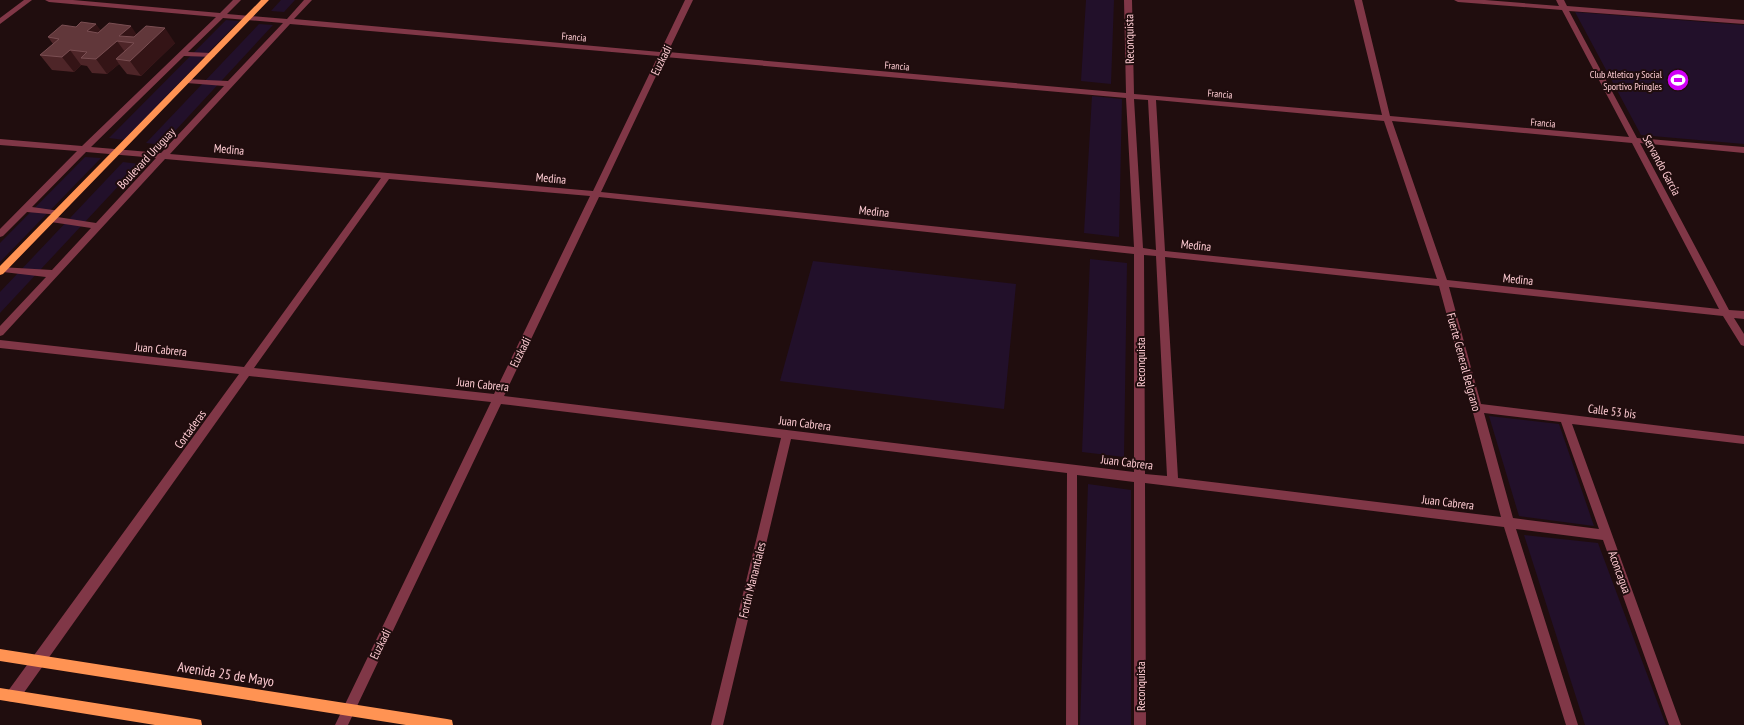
<svg xmlns="http://www.w3.org/2000/svg" width="1744" height="725" viewBox="0 0 1744 725" font-family="'PT Sans Narrow',sans-serif">
	<rect width="100%" height="100%" fill="#200d0e"/>
	<path fill="#22102a" d="M281,0H295L284,12L271,11Z
		M1086,0H1114L1111,84L1081,81Z
		M1575,12L1744,25V144L1641,135Z
		M226,20L239,21L124,140L109,138Z
		M259,24L273,25L162,145L146,143Z
		M1092,96L1122,99L1119,237L1084,233Z
		M85,157L101,158L0,262V243Z
		M123,162L139,164L0,313V292Z
		M1090,259L1127,263L1124,457L1082,452Z
		M813,261L1016,284L1004,409L780,381Z
		M1489,416L1559,424L1594,526L1519,516Z
		M1088,484L1131,490V725H1080Z
		M1524,535L1598,543L1666,725H1585Z"/>
	<g fill="none" stroke-linecap="round" stroke-linejoin="round">
		<path fill="#803747" fill-rule="evenodd" d="M24,0H32L0,24V18Z
			M45,0H73L220,13L233,0H241L227,14L287,19L304,0H312L294,19L660,52L685,0H693L668,52L1126,93L1124,0H1132L1134,94L1382,115L1354,0H1362L1390,116L1629,137L1562,10L1458,2L1454,0H1485L1559,6L1556,0H1564L1567,6L1744,20V24L1569,11L1637,138L1744,147V153L1640,143L1729,310L1744,311V319L1734,318L1744,334V346L1741,345L1723,316L1449,287L1481,404L1744,436V444L1572,424L1681,725H1669L1603,540L1516,529L1578,725H1566L1504,527L1145,483L1146,725H1134V482L1077,475L1078,725H1066L1067,473L791,439L723,725H711L781,438L501,404L348,725H335L491,402L249,376L18,701L13,702L8,701L7,696L8,691L239,374L0,348V340L244,367L381,178L165,159L3,335L0,336V326L46,277L3,272L0,271V267L52,270L91,228L51,222L48,221L47,219L48,217L51,216L96,223L156,158L86,152L32,207L60,211L61,213L60,215L27,212L3,236L0,237V229L77,151L0,145V139L82,146L216,17L49,2ZM223,18L283,23L228,81L184,79V83H187L224,86L161,153L91,147L184,56L214,57L215,55L211,53L188,52ZM290,24L658,56L593,191L170,154ZM665,57L1126,98L1134,247L601,192ZM1134,99L1148,100L1156,250L1143,248ZM1156,100L1384,121L1437,279L1165,251ZM1392,121L1632,143L1719,309L1447,280ZM389,179L590,196L494,394L254,368ZM599,197L1134,254V472L504,396ZM1144,255L1156,256L1167,476L1145,474ZM1165,257L1439,286L1501,517L1178,478ZM1484,413L1561,422L1599,529L1513,518Z"/>
		<path fill="#ff9353" fill-rule="evenodd" d="M261,0H269L3,274L0,275V266Z
			M0,649L447,719L452,720L453,725H406L0,661Z
			M0,688L196,719L201,720L202,725H155L0,700Z"/>
	</g>
	<path fill="#4e2528" d="M76,27L137,34L175,43L141,76L127,74L119,64L107,74L92,73L87,66L81,65L74,72L52,70L40,55L53,44L48,37Z"/>
	<path fill="#341416" d="M96,24L107,39L87,31Z
		M131,26L141,41L134,43L119,36Z
		M165,28L175,43L141,76L130,61Z
		M117,41L128,56L116,59L119,64L107,74L96,59Z
		M70,50L81,65L74,72L62,57Z"/>
	<path fill="#61373a" stroke="#7a4e52" d="M81,22L96,24L87,31L98,33L109,23L131,26L119,36L134,37L146,26L165,28L130,61L116,59L134,43L117,41L96,59L81,58L87,52L70,50L62,57L40,55L59,39L48,37L62,25L76,27Z"/>
	<defs>
		<g id="stadium-disc" transform="scale(1.15)"><circle r="9.5" fill="#d100f7" stroke="#200d0e"/><path d="M0-5a6.5 5 0 1 0 0 10a6.5 5 0 1 0 0-10ZM-3.5-1.8h7v3.6h-7Z" fill="#fff"/></g>
	</defs>
	<g fill-rule="evenodd">
		<use href="#stadium-disc" x="1678" y="80"/>
	</g>
	<g text-anchor="middle" dominant-baseline="central" stroke-width="4" stroke-linejoin="round" paint-order="stroke">
		<g font-size="10" fill="#ffccd3" stroke="#200d0e">
			<text transform="translate(574 37) rotate(5)">Francia</text>
			<text transform="translate(897 66) rotate(5)">Francia</text>
			<text transform="translate(1220 94) rotate(5)">Francia</text>
			<text transform="translate(1543 123) rotate(5)">Francia</text>
		</g>
		<g font-size="10" fill="#ffccd3" stroke="#200d0e" text-anchor="end">
			<text x="1662" y="74">Club Atletico y Social<tspan x="1662" dy="12">Sportivo Pringles</tspan></text>
		</g>
		<g font-size="12" fill="#ffccd3" stroke="#200d0e">
			<text transform="translate(1129 39) rotate(-91)">Reconquista</text>
			<text transform="translate(661 60) rotate(-64)">Euzkadi</text>
			<text transform="translate(229 149) rotate(5)">Medina</text>
			<text transform="translate(146 158) rotate(-47)">Boulevard Uruguay</text>
			<text transform="translate(1662 165) rotate(62)">Servando García</text>
			<text transform="translate(551 178) rotate(5)">Medina</text>
			<text transform="translate(874 211) rotate(6)">Medina</text>
			<text transform="translate(1196 245) rotate(6)">Medina</text>
			<text transform="translate(1518 279) rotate(6)">Medina</text>
			<text transform="translate(161 349) rotate(6)">Juan Cabrera</text>
			<text transform="translate(520 352) rotate(-64)">Euzkadi</text>
			<text transform="translate(1140 362) rotate(-90)">Reconquista</text>
			<text transform="translate(1464 362) rotate(75)">Fuerte General Belgrano</text>
			<text transform="translate(483 384) rotate(6)">Juan Cabrera</text>
			<text transform="translate(1612 411) rotate(7)">Calle 53 bis</text>
			<text transform="translate(805 423) rotate(7)">Juan Cabrera</text>
			<text transform="translate(190 429) rotate(-54)">Cortaderas</text>
			<text transform="translate(1127 462) rotate(7)">Juan Cabrera</text>
			<text transform="translate(1448 502) rotate(7)">Juan Cabrera</text>
			<text transform="translate(1620 572) rotate(70)">Aconcagua</text>
			<text transform="translate(752 580) rotate(-76)">Fortín Manantiales</text>
			<text transform="translate(380 644) rotate(-64)">Euzkadi</text>
			<text transform="translate(1140 686) rotate(-90)">Reconquista</text>
		</g>
		<g font-size="14" fill="#ffccd3" stroke="#200d0e">
			<text transform="translate(226 674) rotate(9)">Avenida 25 de Mayo</text>
		</g>
	</g>
</svg>
